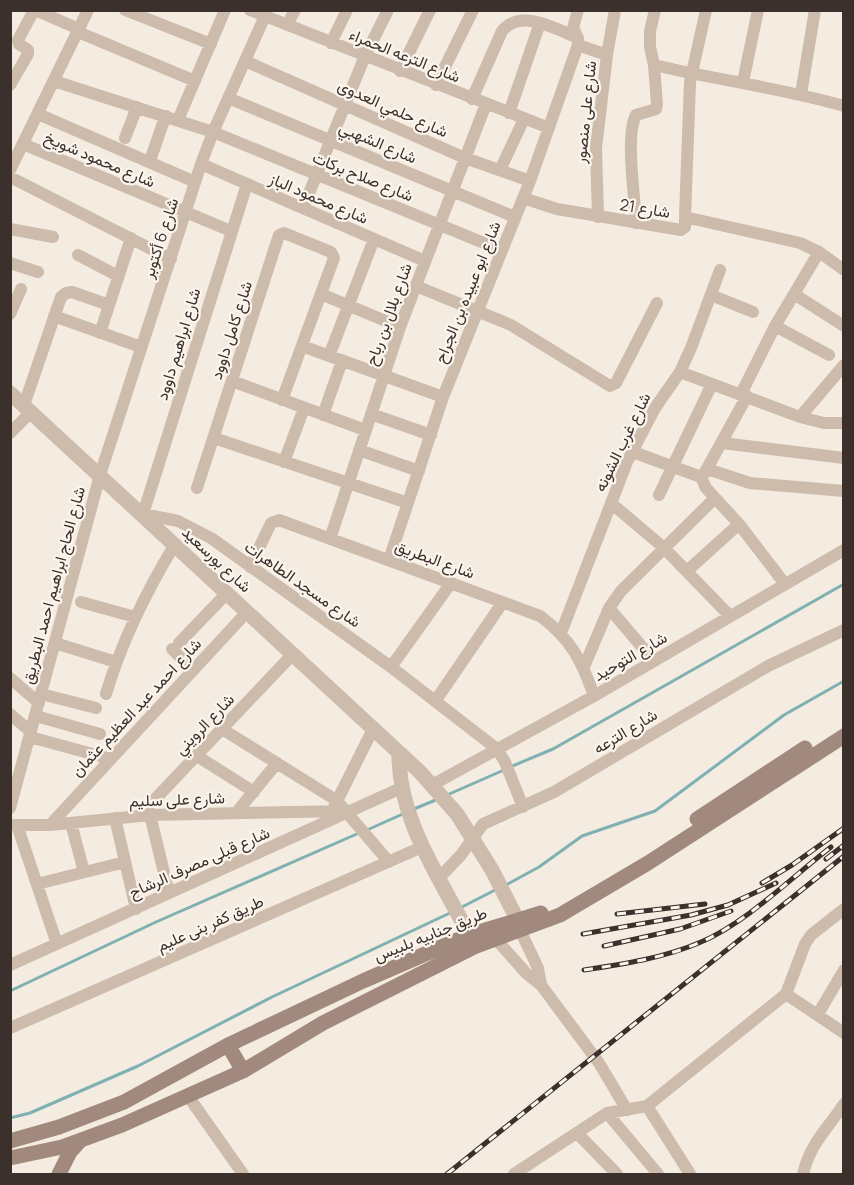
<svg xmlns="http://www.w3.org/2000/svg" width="854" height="1185" viewBox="0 0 854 1185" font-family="Manrope,Vazirmatn,sans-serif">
	<rect width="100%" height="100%" fill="#f4ebe1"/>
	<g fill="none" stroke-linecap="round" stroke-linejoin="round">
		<path stroke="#7fb0b2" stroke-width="3" d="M510,767L553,749L844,584
			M447,795L504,770
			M414,809L438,799
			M367,830L405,813
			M506,885L539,867L582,836L655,811L784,715L844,681
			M460,908L497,889
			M10,991L156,922L359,833
			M10,1118L30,1113L138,1066L272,997L452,912"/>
		<path stroke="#cdbbac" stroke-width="12" d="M35,10L79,29
			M125,10L211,44
			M250,10L549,128
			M287,25L295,10
			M78,32L195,81
			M578,38L573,28L578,10
			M331,43L347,10
			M578,45L607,55
			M245,61L465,158L530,181
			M654,65C717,80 781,88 844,106
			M400,71L430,10
			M54,81L213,132L501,250
			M743,82L758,10
			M10,85L28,54V50L19,44L18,40L34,10
			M436,85L473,10
			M801,94L815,10
			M228,98L515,217
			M472,99L502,31C521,8 556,29 578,38
			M509,113L540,23
			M38,114L195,182
			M178,120L225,10
			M125,138L137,107
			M23,144L231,231
			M149,162C156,146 159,132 166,116
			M201,164L425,261
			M10,170L88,10
			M500,170L524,119
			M10,177L171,259
			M247,184L143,514L178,521L211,538L391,667L497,749L505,762L523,807
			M523,198L557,209L681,230L685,227V217L800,243L819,252L844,270
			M303,208L365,56L388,10
			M598,217L596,148L607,55L615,10
			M685,217L690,82L706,10
			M636,223C635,198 625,135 636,115L656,109L657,105L654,65L650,47V31L655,10
			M10,229L53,237
			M78,255L118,276
			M10,263L38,272
			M416,286L511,325L610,386L616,383L657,303
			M321,294L400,327
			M794,294L844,326
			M711,295L753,312
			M10,314L21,289
			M54,316L141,347
			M775,326L829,355
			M100,333L131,238
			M302,346L443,397
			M329,356L374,239
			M680,372L800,417L824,423H844
			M232,381L365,430
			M741,394L775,326L819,252
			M24,405L61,297L66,293L72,292L109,305
			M371,414L431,435
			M323,415L342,361
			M800,417L844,365
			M10,433L31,412
			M214,438L408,503
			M722,443L844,458
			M359,450L419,471
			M633,452L701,477L706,488L739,524L785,584
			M284,462L304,408
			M707,469L750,483L844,491
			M704,474L747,396
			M197,488L279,235L284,233L331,252L334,258L282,400
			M659,495L712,384
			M611,503L663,547L730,616
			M330,539L400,327L486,104
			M389,560L443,397L530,181L578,45V38
			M250,567L271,523L279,520L540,616C571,639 582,661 594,696
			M687,571L739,524
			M81,602L135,617
			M609,608L654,661
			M561,633L627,462L655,408L680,372L691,348L720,270
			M55,643L116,662
			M179,643L227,593
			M172,649L193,670
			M391,667L451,583
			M584,667L609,608L621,591L715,498
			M10,678L39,703
			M41,694L96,708
			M106,694C122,640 146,592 175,544
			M436,700L503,602
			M10,714L31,732
			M36,716L100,734
			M222,729L336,800L389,862
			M30,737L111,759
			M197,756L254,792
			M432,785L594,696L844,550
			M334,807L373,729
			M10,808L100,475L201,164L213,132L265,16
			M236,813L277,763
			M150,815L169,893
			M139,816L293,654
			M115,818L136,909
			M71,823L84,872
			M10,825H50L150,815L345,811
			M17,825L57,944
			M50,825L247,612
			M439,878L461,855L483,824L554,792L768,666L844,630
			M37,884L125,862
			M844,909L811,935L805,944L786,994L844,1033
			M520,930L538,968L541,985
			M495,938L526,973L541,985L599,1063L627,1110
			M10,965L401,788
			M818,1014L844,970
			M10,1028L422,847
			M188,1096L243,1174
			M647,1106L690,1174
			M577,1133L617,1174
			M514,1174L607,1113
			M658,1174L607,1113L647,1106L786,994
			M803,1174C810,1144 827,1129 844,1104"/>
		<path stroke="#cdbbac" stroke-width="15" d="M10,393L420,772L457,814L492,870L517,919
			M399,753C398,820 440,877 469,935"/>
		<path stroke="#a18a7d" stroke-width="15" d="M697,819L805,748
			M228,1045L243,1071
			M10,1141L59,1127L124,1102L228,1045L363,981L469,935L541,913
			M10,1158L62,1147L122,1125L243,1071L323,1023L474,947L560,915L648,863L844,736
			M59,1174L70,1152L79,1142"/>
		<g stroke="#3b302b" stroke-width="5">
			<path id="rail" d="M826,859L844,845
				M762,883L792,865L844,828
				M617,914L705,904
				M583,934L691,915L728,905L776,883
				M604,946L680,929L731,911
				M584,970C624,964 664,958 701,942C746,923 792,877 831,847
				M447,1174L844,856"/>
		</g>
		<use href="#rail" stroke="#fbf5ee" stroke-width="3" stroke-dasharray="9" stroke-linecap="butt"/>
	</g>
	<g text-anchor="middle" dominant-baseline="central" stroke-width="4.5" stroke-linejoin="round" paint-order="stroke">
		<g font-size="16" fill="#3b302b" stroke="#fbf5ee">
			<text transform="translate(405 55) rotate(22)">شارع الترعه الحمراء</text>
			<text transform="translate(393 108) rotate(24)">شارع حلمي العدوى</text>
			<text transform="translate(585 112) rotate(-84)">شارع على منصور</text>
			<text transform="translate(378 142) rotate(23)">شارع الشهبي</text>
			<text transform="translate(100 159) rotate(23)">شارع محمود شويخ</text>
			<text transform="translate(363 176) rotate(22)">شارع صلاح بركات</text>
			<text transform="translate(319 198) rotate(23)">شارع محمود الباز</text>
			<text transform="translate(645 208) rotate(9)">شارع 21</text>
			<text transform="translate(160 238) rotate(-72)">شارع 6 أكتوبر</text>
			<text transform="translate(467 292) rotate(-68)">شارع ابو عبيده بن الجراح</text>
			<text transform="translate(388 314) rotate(-70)">شارع بلال بن رباح</text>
			<text transform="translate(231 330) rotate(-72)">شارع كامل داوود</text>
			<text transform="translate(178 344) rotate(-73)">شارع ابراهيم داوود</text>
			<text transform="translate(622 442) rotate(-64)">شارع غرب الشونه</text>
			<text transform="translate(217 559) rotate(43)">شارع بورسعيد</text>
			<text transform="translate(435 559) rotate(20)">شارع البطريق</text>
			<text transform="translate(303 584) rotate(35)">شارع مسجد الطاهرات</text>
			<text transform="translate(53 585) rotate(-75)">شارع الحاج ابراهيم احمد البطريق</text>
			<text transform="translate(630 656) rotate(-30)">شارع التوحيد</text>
			<text transform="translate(136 707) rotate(-47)">شارع احمد عبد العظيم عثمان</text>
			<text transform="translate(204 724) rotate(-46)">شارع الرويني</text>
			<text transform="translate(625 731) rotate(-31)">شارع الترعه</text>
			<text transform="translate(177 799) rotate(-2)">شارع على سليم</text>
			<text transform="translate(199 862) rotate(-24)">شارع قبلى مصرف الرشاح</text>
			<text transform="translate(210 923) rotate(-24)">طريق كفر بنى عليم</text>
			<text transform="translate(430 934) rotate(-22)">طريق جنابيه بلبيس</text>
		</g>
	</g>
	<rect width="854" height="1185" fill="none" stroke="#3b302b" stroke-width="24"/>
</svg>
